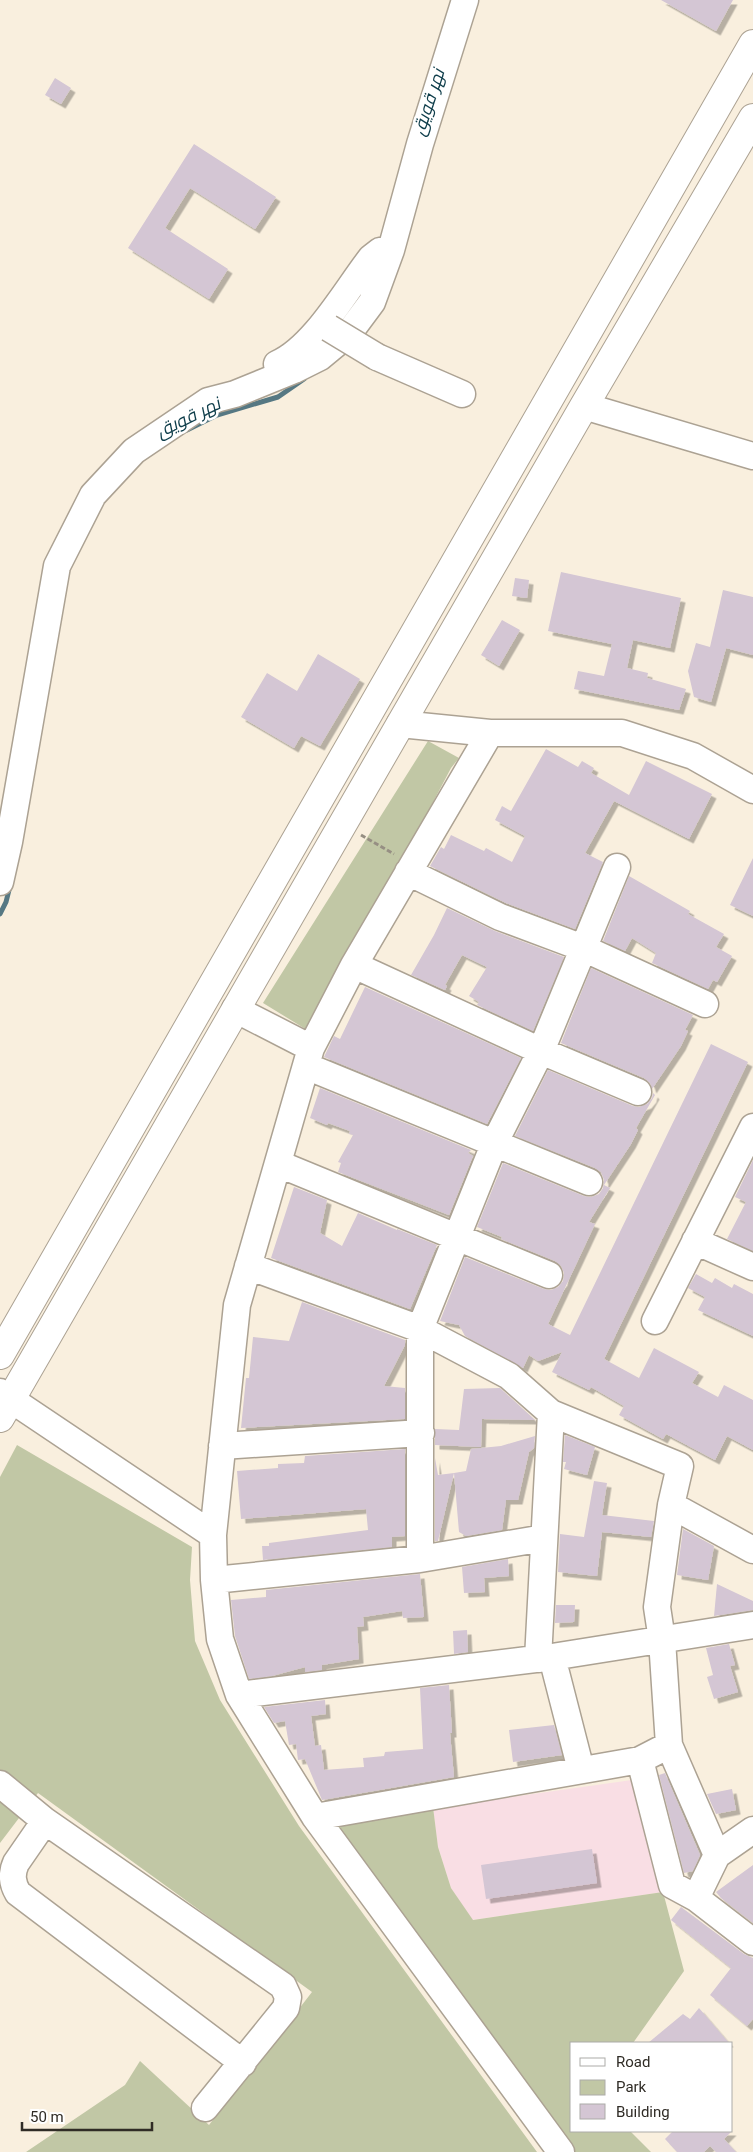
<svg xmlns="http://www.w3.org/2000/svg" width="753" height="2152" viewBox="0 0 753 2152" font-family="Roboto,Cairo,sans-serif">
	<defs>
		<filter id="shadow"><feDropShadow dx="4.5" dy="4.5" stdDeviation="0" flood-color="#0004"/></filter>
	</defs>
	<rect width="100%" height="100%" fill="#f9efde"/>
	<path fill="#f9dee4" d="M632,1780L663,1892L472,1920L451,1888L438,1847L433,1808Z"/>
	<path fill="#c1c7a5" d="M428,741L459,758L451,768L312,1033L263,1003Z
		M17,1445L192,1547L190,1580L195,1641L220,1700L299,1826L537,2152H26L125,2085L140,2061L209,2125L312,1992L38,1793L0,1843V1477Z
		M433,1807L438,1847L451,1888L473,1920L663,1892L684,1971L633,2043H572V2131H630L651,2152H569L328,1822Z"/>
	<g fill="none" stroke-linecap="round" stroke-linejoin="round">
		<path stroke="#567883" stroke-width="5" d="M187,430L217,415L278,397L304,379
			M0,914L6,902L10,886"/>
	</g>
	<path fill="#d4c6d4" filter="url(#shadow)" d="M661,0H733L716,31Z
		M55,78L71,88L61,104L45,95Z
		M194,144L276,197L255,229L190,188L165,228L228,269L209,299L128,248Z
		M561,572L681,598L670,648L633,640L627,668L648,673L647,678L686,689L679,710L574,689L578,671L604,676L612,644L548,631Z
		M515,578L529,580L527,598L512,596Z
		M723,590L753,597V655L726,648L711,702L694,697L688,671L696,643L710,647Z
		M502,620L520,630L499,666L481,655Z
		M318,654L360,679L320,746L301,736L294,748L241,717L267,673L297,691Z
		M546,749L578,767L582,761L594,768L591,773L629,795L646,761L712,794L689,839L614,801L585,853L603,862L575,929L506,903L430,866L441,847L444,849L451,835L484,851L486,848L512,862L525,836L495,820L502,806L511,811Z
		M753,858V916L730,905Z
		M629,876L690,911L688,914L724,934L716,947L732,956L717,982L713,980L708,989L652,963L656,953L632,938L625,951L603,941Z
		M447,908L495,931L564,957L533,1031L477,1005L479,1002L469,996L487,967L462,955L445,985L447,986L445,990L411,975L434,935Z
		M591,968L693,1015L685,1030L688,1031L681,1046L652,1089L650,1083L644,1078L561,1043Z
		M365,987L521,1058L487,1124L324,1057L334,1036L340,1039Z
		M711,1044L748,1062L604,1359L639,1378L654,1348L699,1372L692,1383L718,1397L724,1385L753,1400V1450L727,1436L715,1460L666,1434L663,1439L619,1415L624,1406L591,1387L589,1390L552,1372L562,1352L538,1361L529,1355L523,1368L465,1336L459,1325L440,1321L465,1257L544,1289L551,1290L558,1287L563,1281L564,1273L561,1266L555,1261L501,1239L502,1237L477,1227L503,1163L584,1196L591,1197L599,1194L603,1188L604,1180L601,1172L595,1168L515,1136L548,1070L633,1106L639,1107L647,1104L652,1098L653,1093L655,1095L636,1128L638,1130L631,1144L604,1185L610,1188L589,1222L595,1224L548,1324L570,1335Z
		M320,1088L471,1150L468,1153L473,1156L449,1215L338,1172L341,1163L338,1162L353,1135L349,1134L350,1131L328,1123L327,1125L310,1118Z
		M753,1160V1251L727,1239L746,1202L735,1197Z
		M294,1187L327,1200L320,1233L342,1246L358,1213L397,1230V1229L437,1245L410,1309L271,1258Z
		M696,1274L712,1283L715,1278L732,1288L734,1284L753,1294V1336L698,1310L705,1297L688,1288Z
		M302,1302L405,1340V1345L384,1386L405,1388V1419L241,1428L246,1378H249L253,1337L289,1341Z
		M500,1388L535,1420L482,1419L481,1447L435,1445V1429L459,1430L464,1389Z
		M565,1435L595,1447L587,1475L564,1469L566,1462H563Z
		M535,1436L534,1448L529,1452L518,1500H506L502,1530L466,1536L459,1532L454,1473L466,1471L471,1449L501,1446Z
		M405,1449V1536L392,1537V1547L263,1560L262,1546H269V1543L368,1530L366,1509L241,1519L237,1471L278,1468V1464L304,1463L305,1456Z
		M435,1458L438,1475L454,1473L438,1541H435Z
		M594,1481L607,1483L602,1515L654,1521L651,1537L602,1532L597,1576L558,1572L560,1534L584,1537Z
		M683,1529L714,1546L708,1580L677,1575Z
		M508,1559L509,1576L484,1578L485,1592L464,1593L462,1567Z
		M420,1574L424,1617L403,1618L402,1611L363,1617L364,1626L357,1627L359,1659L322,1665V1670L305,1672V1667L272,1676L249,1679L235,1636L231,1600L266,1597V1590Z
		M717,1584L753,1601V1610L714,1616Z
		M556,1605H575L574,1622L555,1623Z
		M467,1630L468,1652L454,1654L453,1631Z
		M729,1644L735,1665L730,1666L738,1692L714,1699L707,1677L713,1675L706,1648Z
		M449,1685L452,1733H450L454,1777L322,1800L305,1759L298,1760L296,1744L289,1745L285,1721L274,1723L264,1707L325,1700L326,1714L311,1716L315,1746L321,1745L324,1770L364,1767L363,1758L384,1756L385,1752L423,1749L420,1688Z
		M554,1725L562,1755L513,1762L509,1730Z
		M665,1773L700,1855L693,1871L684,1873L659,1775Z
		M732,1789L736,1810L716,1814L707,1794Z
		M592,1849L597,1883L486,1899L481,1865Z
		M753,1865V1923L721,1898L716,1892Z
		M681,1907L744,1954L753,1958V2019L747,2026L710,1995L731,1968L671,1920Z
		M699,2008L729,2043H648L683,2014L690,2019Z
		M673,2131H732L724,2139L736,2152H716L710,2146L704,2152H677L665,2139Z"/>
	<g fill="none" stroke-linecap="round" stroke-linejoin="round">
		<g stroke="#aca293" stroke-width="29">
			<path id="minor" d="M377,357L462,394
				M277,364C314,348 346,290 371,258L380,251L391,250
				M584,406L753,456
				M400,724L490,733
				M408,872L500,917L583,948L705,1004
				M0,882L9,842L57,566L93,495L134,451L208,401L235,394L294,370L320,357L349,333L372,302L391,250L420,144L465,0
				M354,965L541,1051L638,1092
				M235,1009L311,1048L237,1305L213,1535L214,1580L220,1639L239,1695L315,1817L561,2152
				M311,1048L354,965L490,733H622L693,756L753,790
				M306,1066L589,1182
				M279,1164L549,1275
				M695,1241L753,1267
				M248,1266L420,1329L509,1376L551,1413L680,1466L671,1505L657,1607L662,1640L669,1745L717,1855L696,1898L753,1942
				M655,1321L753,1127
				M0,1392L213,1535
				M222,1446L421,1433
				M671,1505L753,1550
				M420,1559V1329L495,1142L541,1051L617,867
				M214,1580L420,1559L544,1538
				M552,1657L581,1770
				M538,1659L551,1413
				M239,1695L552,1657L753,1625
				M640,1760L672,1885L696,1898
				M0,1784L45,1821L283,1986L288,1997L286,2008L205,2108
				M315,1817L640,1760L669,1745
				M45,1821L16,1863C11,1874 12,1883 18,1893L243,2063
				M717,1855L753,1830"/>
		</g>
		<g stroke="#aca293" stroke-width="30">
			<path id="major" d="M0,1355L753,44
				M0,1418L584,406L753,118"/>
		</g>
		<path stroke="#968f83" stroke-width="3" stroke-dasharray="5 2.5" stroke-linecap="butt" d="M361,835L394,854"/>
		<use href="#minor" stroke="#fff" stroke-width="26"/>
		<use href="#major" stroke="#fff" stroke-width="28"/>
		<g stroke="#aca293" stroke-width="29" stroke-linecap="butt">
			<path id="minor-bridge" d="M329,328L377,357"/>
		</g>
		<use href="#minor-bridge" stroke="#fff" stroke-width="26"/>
	</g>
	<g text-anchor="middle" dominant-baseline="central" stroke-width="5" stroke-linejoin="round" paint-order="stroke">
		<g font-size="18" font-style="italic" fill="#0e3d4a" stroke="#fff">
			<text transform="translate(428 102) rotate(-72)">نهر قويق</text>
			<text transform="translate(188 417) rotate(-26)">نهر قويق</text>
		</g>
	</g>
	<rect x="570" y="2042" width="162" height="90" fill="#ffffff" stroke="#acaba8"/>
	<rect x="580" y="2058" width="25" height="8" fill="#ffffff" stroke="#acaba8"/>
	<text x="616" y="2067" font-size="15" fill="#302c26">Road</text>
	<rect x="580" y="2080" width="25" height="15" fill="#c1c7a5" stroke="#acaba8"/>
	<text x="616" y="2092" font-size="15" fill="#302c26">Park</text>
	<rect x="580" y="2104" width="25" height="15" fill="#d4c6d4" stroke="#acaba8"/>
	<text x="616" y="2117" font-size="15" fill="#302c26">Building</text>
	<path d="M22 2122v8h130v-8" fill="none" stroke="#302c26" stroke-width="2.5"/>
	<text x="30" y="2122" font-size="15" fill="#302c26" stroke="#ffffff" stroke-width="4" paint-order="stroke">50 m</text>
</svg>
